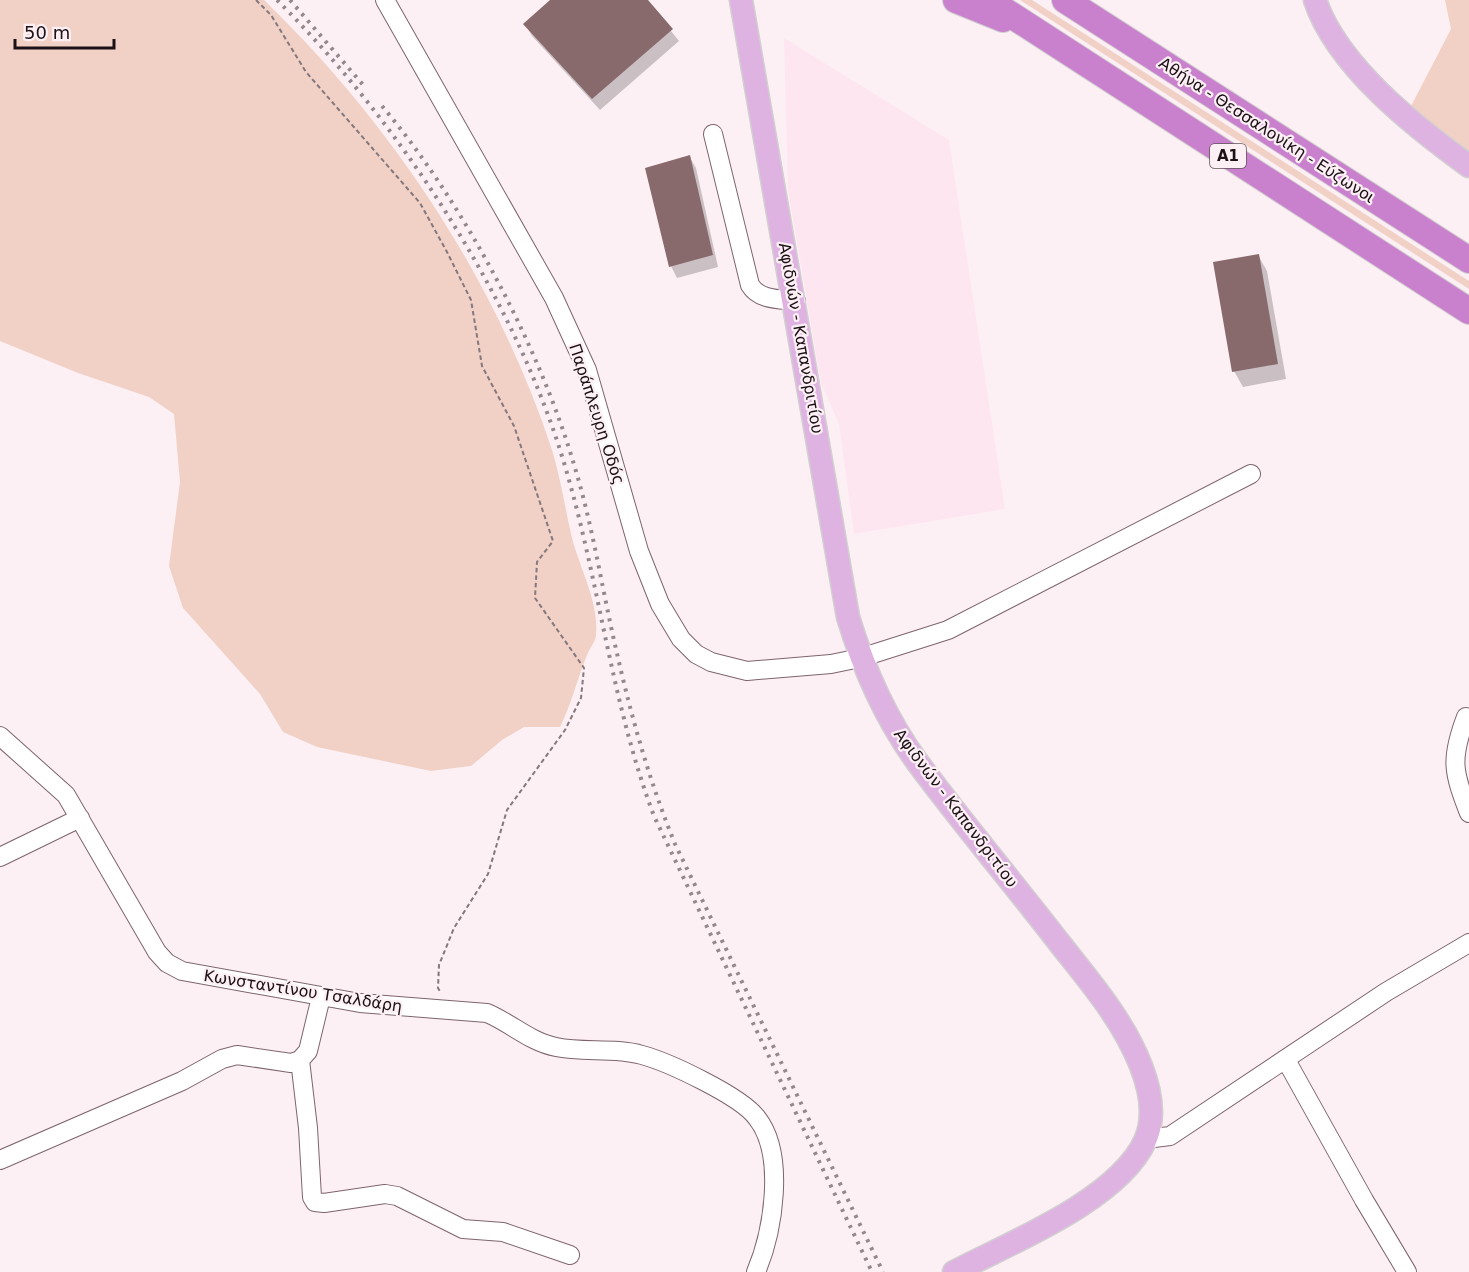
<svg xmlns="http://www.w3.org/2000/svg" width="1469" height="1272" viewBox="0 0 1469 1272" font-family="'DejaVu Sans',sans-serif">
	<rect width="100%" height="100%" fill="#fdf0f5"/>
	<path fill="#fde6f0" d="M784,38L949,140L1005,509L854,534L839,424L821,383L788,190Z"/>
	<path fill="#f1d1c6" d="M0,0H264C392,124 496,280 552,450C561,479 565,509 572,538C580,569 599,602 596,635C596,641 589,649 587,655C577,679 572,703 560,727H524L502,740L471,766L431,771L317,747L283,732L260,694L183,608L169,566L180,482L174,414L149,397L78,373L0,341Z
		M1020,0H1032L1469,281V289Z
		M1445,0H1469V151L1410,108L1451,29Z"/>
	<path fill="#0003" d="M552,0H646L679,41L600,110L532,36L525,24Z
		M689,156L696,168L718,267L677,278L671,266Z
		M1258,255L1267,271L1286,379L1243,387L1234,371Z"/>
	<path fill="#886a6c" d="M550,0H648L673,29L592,99L523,24Z
		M690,155L713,255L669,267L645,168Z
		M1259,254L1278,364L1232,372L1213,262Z"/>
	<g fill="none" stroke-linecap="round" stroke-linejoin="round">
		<g stroke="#7e646f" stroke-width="20">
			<path id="minor" d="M385,0L554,298L587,370L639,551L660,604L681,639L696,654L711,662L747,671L831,664L860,658L948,630L1251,474
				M713,134L750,285C759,300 779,299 796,301
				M1466,717C1450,759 1453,772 1469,813
				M0,736L66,795L157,952L167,963L182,971L360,1003L487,1013C511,1023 530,1042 556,1047C583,1053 614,1047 642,1055C668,1062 741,1096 757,1118C786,1155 773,1232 756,1272
				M0,857L80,818
				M300,1060L308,1128L312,1197L315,1202L324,1203L385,1194L397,1196L463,1229L503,1232L570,1255
				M1286,1060L1364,1200L1407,1272
				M1146,1139L1170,1136L1386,992L1469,943
				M0,1160L182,1081L222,1059L237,1055L291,1063L300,1060L308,1051L321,997"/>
		</g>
		<g stroke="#d1cfd0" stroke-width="25">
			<path id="major" d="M741,0L848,617C864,670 885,718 918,763C964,825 1014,884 1061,945C1091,983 1123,1020 1141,1066C1150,1089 1156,1117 1145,1141C1118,1200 1010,1243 954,1272
				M1315,0C1337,66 1415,127 1469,166"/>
		</g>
		<g stroke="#d1cfd0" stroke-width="28">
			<path id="highway" d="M956,0L1003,19
				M988,0L1469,311
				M1065,0L1469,260"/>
		</g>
		<path stroke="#84787d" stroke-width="2" stroke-dasharray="4.5 3" stroke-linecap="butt" d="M256,0L271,15L306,72L420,203L447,252L471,300L482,366L514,426L553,541L537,562L535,598L584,668L581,698L565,730L507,810L488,874L454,928L439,965L438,988L441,993"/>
		<use href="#minor" stroke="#fff" stroke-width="18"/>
		<use href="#major" stroke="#dfb3e1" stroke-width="22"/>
		<use href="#highway" stroke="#c980cd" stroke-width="26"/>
		<path stroke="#93888d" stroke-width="4" stroke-dasharray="3 6" stroke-linecap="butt" d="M277,0C401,124 519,304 567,473C600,587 612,705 654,816L872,1272
			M290,0L364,86
			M382,106C463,202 540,347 575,468C593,527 602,589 616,649C631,716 649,780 675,844L883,1272"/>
	</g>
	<g text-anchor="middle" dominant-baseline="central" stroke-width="4.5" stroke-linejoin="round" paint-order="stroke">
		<rect fill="#fdf0f5" stroke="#5f5459" stroke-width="1.5" x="1210" y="144" width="36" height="24" rx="4.5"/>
		<g font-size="15" font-weight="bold" fill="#1b1116">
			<text x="1228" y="156">Α1</text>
		</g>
		<g font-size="16" fill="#1b1116" stroke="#fdf0f5">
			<text transform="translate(1267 130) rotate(33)">Αθήνα - Θεσσαλονίκη - Εύζωνοι</text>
			<text transform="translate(801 338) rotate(80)">Αφιδνών - Καπανδριτίου</text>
			<text transform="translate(597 414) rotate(72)">Παράπλευρη Οδός</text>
			<text transform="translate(956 808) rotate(53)">Αφιδνών - Καπανδριτίου</text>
			<text transform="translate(303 991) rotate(9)">Κωνσταντίνου Τσαλδάρη</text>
		</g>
	</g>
	<path d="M15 39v9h99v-9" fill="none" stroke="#1b1116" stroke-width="3"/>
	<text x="24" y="39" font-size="18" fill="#1b1116" stroke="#fdf0f5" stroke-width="4.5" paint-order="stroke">50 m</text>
</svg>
